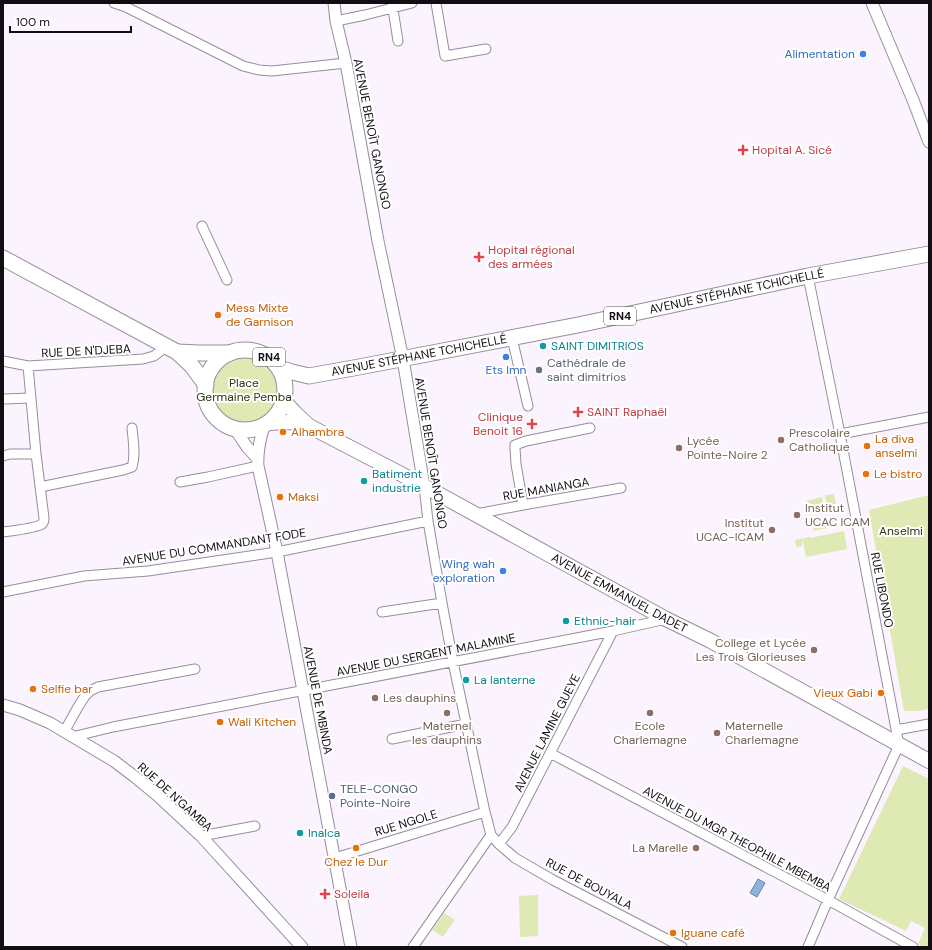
<svg xmlns="http://www.w3.org/2000/svg" width="932" height="950" viewBox="0 0 932 950" font-family="'DM Sans',sans-serif">
	<rect width="100%" height="100%" fill="#fbf4ff"/>
	<path fill="#dee9b3" d="M208 390a36 36 0 1 1 72 0a36 36 0 1 1-72 0Z
		M834,494L836,504L827,506L825,495Z
		M929,495V709L918,711H904L869,510Z
		M822,497L824,507L816,508L806,501Z
		M818,520V523L836,520L838,526L813,531Z
		M844,531L847,549L806,557L803,542L807,541L802,542V546L796,547L795,540L810,537L811,541L810,538Z
		M903,766L929,779V947H924L918,944L925,928L911,921L906,931L839,899Z
		M538,895V936L520,937L519,896Z
		M444,913L455,920L443,937L432,930Z"/>
	<path fill="#8cb4dc" stroke="#6782a0" d="M758,879L765,883L757,897L750,893Z"/>
	<g fill="none" stroke-linecap="round" stroke-linejoin="round">
		<g stroke="#978c9c" stroke-width="11">
			<path id="minor" d="M114,3L126,7L243,66L259,70L272,71L346,63
				M392,3L398,41
				M436,3L445,56L486,49
				M336,21L365,15L412,3
				M202,226L227,280
				M808,276L840,434L899,745L828,900L808,947
				M512,338L528,406
				M3,361L28,366L143,359L154,356L167,346
				M3,399L31,398
				M840,434L929,417
				M3,456L10,454H36
				M180,482L208,477L258,466
				M424,486L428,521L442,603L453,662L485,812L491,835L499,844L515,858L553,880L682,947
				M40,487L123,470L132,467C136,455 133,440 132,428
				M523,505L516,464L515,448V445L526,441L590,428
				M476,514L523,505L621,488
				M3,532C11,531 37,528 42,524C44,522 44,520 44,518L36,454L28,366
				M3,592L84,576L148,571L277,552L428,521
				M382,612L442,603
				M896,730L929,724
				M64,732L78,707L85,696L90,691L98,687L195,669
				M72,737L113,727L613,631L666,619
				M392,739L466,724
				M550,753L828,900L913,947
				M201,836L255,826
				M499,844L512,827L613,631
				M335,858L485,812
				M413,947L491,835"/>
		</g>
		<g stroke="#978c9c" stroke-width="13">
			<path id="tertiary" d="M334,3L336,21L346,63L378,241L403,359L424,486
				M872,3L913,100L929,142
				M264,426C260,439 257,452 258,466L277,552L351,947
				M235,429L247,447L257,458
				M3,705L20,710L50,723L114,761L135,777L157,795L201,836L302,947"/>
		</g>
		<g stroke="#978c9c" stroke-width="16">
			<g id="primary">
				<path d="M284,401L295,413L309,426"/>
				<path id="s1" d="M268,423L290,422L309,426L424,486L666,619L711,641L929,761"/>
			</g>
		</g>
		<g stroke="#978c9c" stroke-width="17">
			<g id="trunk">
				<path d="M3,258L177,352L192,366L206,385"/>
				<circle cx="245" cy="390" r="40"/>
				<path d="M177,352L199,353H230"/>
				<path id="s2" d="M279,368L292,372L309,376L359,367L578,325L808,276L929,254"/>
			</g>
		</g>
		<use href="#minor" stroke="#fff" stroke-width="9"/>
		<use href="#tertiary" stroke="#fff" stroke-width="11"/>
		<use href="#primary" stroke="#fff" stroke-width="14"/>
		<use href="#trunk" stroke="#fff" stroke-width="15"/>
	</g>
	<g fill="#3f7fe0" stroke="#fff" stroke-width="1.5">
		<circle cx="863" cy="54" r="4"/>
		<circle cx="506" cy="357" r="4"/>
		<circle cx="503" cy="571" r="4"/>
	</g>
	<g fill="#e0444e" stroke="#fff" stroke-width="1.5">
		<path d="M741 144h4v4h4v4h-4v4h-4v-4h-4v-4h4z"/>
		<path d="M477 251h4v4h4v4h-4v4h-4v-4h-4v-4h4z"/>
		<path d="M576 406h4v4h4v4h-4v4h-4v-4h-4v-4h4z"/>
		<path d="M530 418h4v4h4v4h-4v4h-4v-4h-4v-4h4z"/>
		<path d="M323 888h4v4h4v4h-4v4h-4v-4h-4v-4h4z"/>
	</g>
	<g fill="#e8710a" stroke="#fff" stroke-width="1.5">
		<circle cx="218" cy="315" r="4"/>
		<circle cx="283" cy="432" r="4"/>
		<circle cx="867" cy="446" r="4"/>
		<circle cx="866" cy="474" r="4"/>
		<circle cx="280" cy="497" r="4"/>
		<circle cx="33" cy="689" r="4"/>
		<circle cx="881" cy="693" r="4"/>
		<circle cx="220" cy="722" r="4"/>
		<circle cx="356" cy="848" r="4"/>
		<circle cx="673" cy="933" r="4"/>
	</g>
	<g fill="#0f9aa8" stroke="#fff" stroke-width="1.5">
		<circle cx="543" cy="346" r="4"/>
		<circle cx="364" cy="481" r="4"/>
		<circle cx="566" cy="621" r="4"/>
		<circle cx="466" cy="680" r="4"/>
		<circle cx="300" cy="833" r="4"/>
	</g>
	<circle fill="#6b7280" stroke="#fff" stroke-width="1.5" cx="539" cy="370" r="4"/>
	<g fill="#8d6e63" stroke="#fff" stroke-width="1.5">
		<circle cx="781" cy="440" r="4"/>
		<circle cx="679" cy="448" r="4"/>
		<circle cx="797" cy="515" r="4"/>
		<circle cx="772" cy="530" r="4"/>
		<circle cx="814" cy="650" r="4"/>
		<circle cx="375" cy="698" r="4"/>
		<circle cx="447" cy="713" r="4"/>
		<circle cx="650" cy="713" r="4"/>
		<circle cx="717" cy="733" r="4"/>
		<circle cx="696" cy="848" r="4"/>
	</g>
	<circle fill="#5c6f8a" stroke="#fff" stroke-width="1.5" cx="332" cy="796" r="4"/>
	<g text-anchor="middle" dominant-baseline="central" stroke-width="4" stroke-linejoin="round" paint-order="stroke">
		<g fill="#fff" stroke="#58565a" stroke-width="1">
			<rect x="604" y="307" width="32" height="18" rx="3"/>
			<rect x="253" y="348" width="32" height="18" rx="3"/>
		</g>
		<g font-size="11" font-weight="bold" fill="#110d13">
			<text x="620" y="316">RN4</text>
			<text x="269" y="357">RN4</text>
		</g>
		<g font-size="12" fill="#366cbe" stroke="#fff" text-anchor="end">
			<text x="855" y="54">Alimentation</text>
			<text x="506" y="370" text-anchor="middle">Ets lmn</text>
			<text x="495" y="564">Wing wah<tspan x="495" dy="14">exploration</tspan></text>
		</g>
		<g font-size="12" fill="#110d13" stroke="#fff">
			<text transform="translate(372 134) rotate(79)">AVENUE BENOÎT GANONGO</text>
			<text stroke="none"><textPath href="#s2" startOffset="467">AVENUE STÉPHANE TCHICHELLÉ</textPath></text>
			<text transform="translate(86 351) rotate(-3)">RUE DE N'DJEBA</text>
			<text stroke="none"><textPath href="#s2" startOffset="143">AVENUE STÉPHANE TCHICHELLÉ</textPath></text>
			<text transform="translate(431 453) rotate(81)">AVENUE BENOÎT GANONGO</text>
			<text transform="translate(546 489) rotate(-10)">RUE MANIANGA</text>
			<text transform="translate(214 547) rotate(-9)">AVENUE DU COMMANDANT FODE</text>
			<text transform="translate(882 590) rotate(79)">RUE LIBONDO</text>
			<text stroke="none"><textPath href="#s1" startOffset="394">AVENUE EMMANUEL DADET</textPath></text>
			<text transform="translate(426 655) rotate(-11)">AVENUE DU SERGENT MALAMINE</text>
			<text transform="translate(318 700) rotate(79)">AVENUE DE MBINDA</text>
			<text transform="translate(547 733) rotate(-63)">AVENUE LAMINE GUEYE</text>
			<text transform="translate(175 797) rotate(42)">RUE DE N'GAMBA</text>
			<text transform="translate(406 823) rotate(-17)">RUE NGOLE</text>
			<text transform="translate(737 839) rotate(28)">AVENUE DU MGR THEOPHILE MBEMBA</text>
			<text transform="translate(589 884) rotate(28)">RUE DE BOUYALA</text>
		</g>
		<g font-size="12" fill="#be3a42" stroke="#fff" text-anchor="start">
			<text x="752" y="150">Hopital A. Sicé</text>
			<text x="488" y="250">Hopital régional<tspan x="488" dy="14">des armées</tspan></text>
			<text x="587" y="412">SAINT Raphaël</text>
			<text x="523" y="417" text-anchor="end">Clinique<tspan x="523" dy="14">Benoit 16</tspan></text>
			<text x="334" y="894">Soleila</text>
		</g>
		<g font-size="12" fill="#c56008" stroke="#fff" text-anchor="start">
			<text x="226" y="308">Mess Mixte<tspan x="226" dy="14">de Garnison</tspan></text>
			<text x="291" y="432">Alhambra</text>
			<text x="875" y="439">La diva<tspan x="875" dy="14">anselmi</tspan></text>
			<text x="874" y="474">Le bistro</text>
			<text x="288" y="497">Maksi</text>
			<text x="41" y="689">Selfie bar</text>
			<text x="873" y="693" text-anchor="end">Vieux Gabi</text>
			<text x="228" y="722">Wali Kitchen</text>
			<text x="356" y="862" text-anchor="middle">Chez le Dur</text>
			<text x="681" y="933">Iguane café</text>
		</g>
		<g font-size="12" fill="#0d838f" stroke="#fff" text-anchor="start">
			<text x="551" y="346">SAINT DIMITRIOS</text>
			<text x="372" y="474">Batiment<tspan x="372" dy="14">industrie</tspan></text>
			<text x="574" y="621">Ethnic-hair</text>
			<text x="474" y="680">La lanterne</text>
			<text x="308" y="833">Inalca</text>
		</g>
		<g font-size="12" fill="#5b616d" stroke="#fff" text-anchor="start">
			<text x="547" y="363">Cathédrale de<tspan x="547" dy="14">saint dimitrios</tspan></text>
		</g>
		<g font-size="12" fill="#30360d" stroke="#fff">
			<text x="244" y="383">Place<tspan x="244" dy="14">Germaine Pemba</tspan></text>
			<text x="901" y="531">Anselmi</text>
		</g>
		<g font-size="12" fill="#785e54" stroke="#fff" text-anchor="start">
			<text x="789" y="433">Prescolaire<tspan x="789" dy="14">Catholique</tspan></text>
			<text x="687" y="441">Lycée<tspan x="687" dy="14">Pointe-Noire 2</tspan></text>
			<text x="805" y="508">Institut<tspan x="805" dy="14">UCAC ICAM</tspan></text>
			<text x="764" y="523" text-anchor="end">Institut<tspan x="764" dy="14">UCAC-ICAM</tspan></text>
			<text x="806" y="643" text-anchor="end">College et Lycée<tspan x="806" dy="14">Les Trois Glorieuses</tspan></text>
			<text x="383" y="698">Les dauphins</text>
			<text x="447" y="726" text-anchor="middle">Maternel<tspan x="447" dy="14">les dauphins</tspan></text>
			<text x="650" y="726" text-anchor="middle">Ecole<tspan x="650" dy="14">Charlemagne</tspan></text>
			<text x="725" y="726">Maternelle<tspan x="725" dy="14">Charlemagne</tspan></text>
			<text x="688" y="848" text-anchor="end">La Marelle</text>
		</g>
		<g font-size="12" fill="#4e5e75" stroke="#fff" text-anchor="start">
			<text x="340" y="789">TELE-CONGO<tspan x="340" dy="14">Pointe-Noire</tspan></text>
		</g>
	</g>
	<rect width="932" height="950" fill="none" stroke="#110d13" stroke-width="8"/>
	<path d="M10 26v6h121v-6" fill="none" stroke="#110d13" stroke-width="2"/>
	<text x="16" y="26" font-size="12" fill="#110d13" stroke="#ffffff" stroke-width="3" paint-order="stroke">100 m</text>
</svg>
